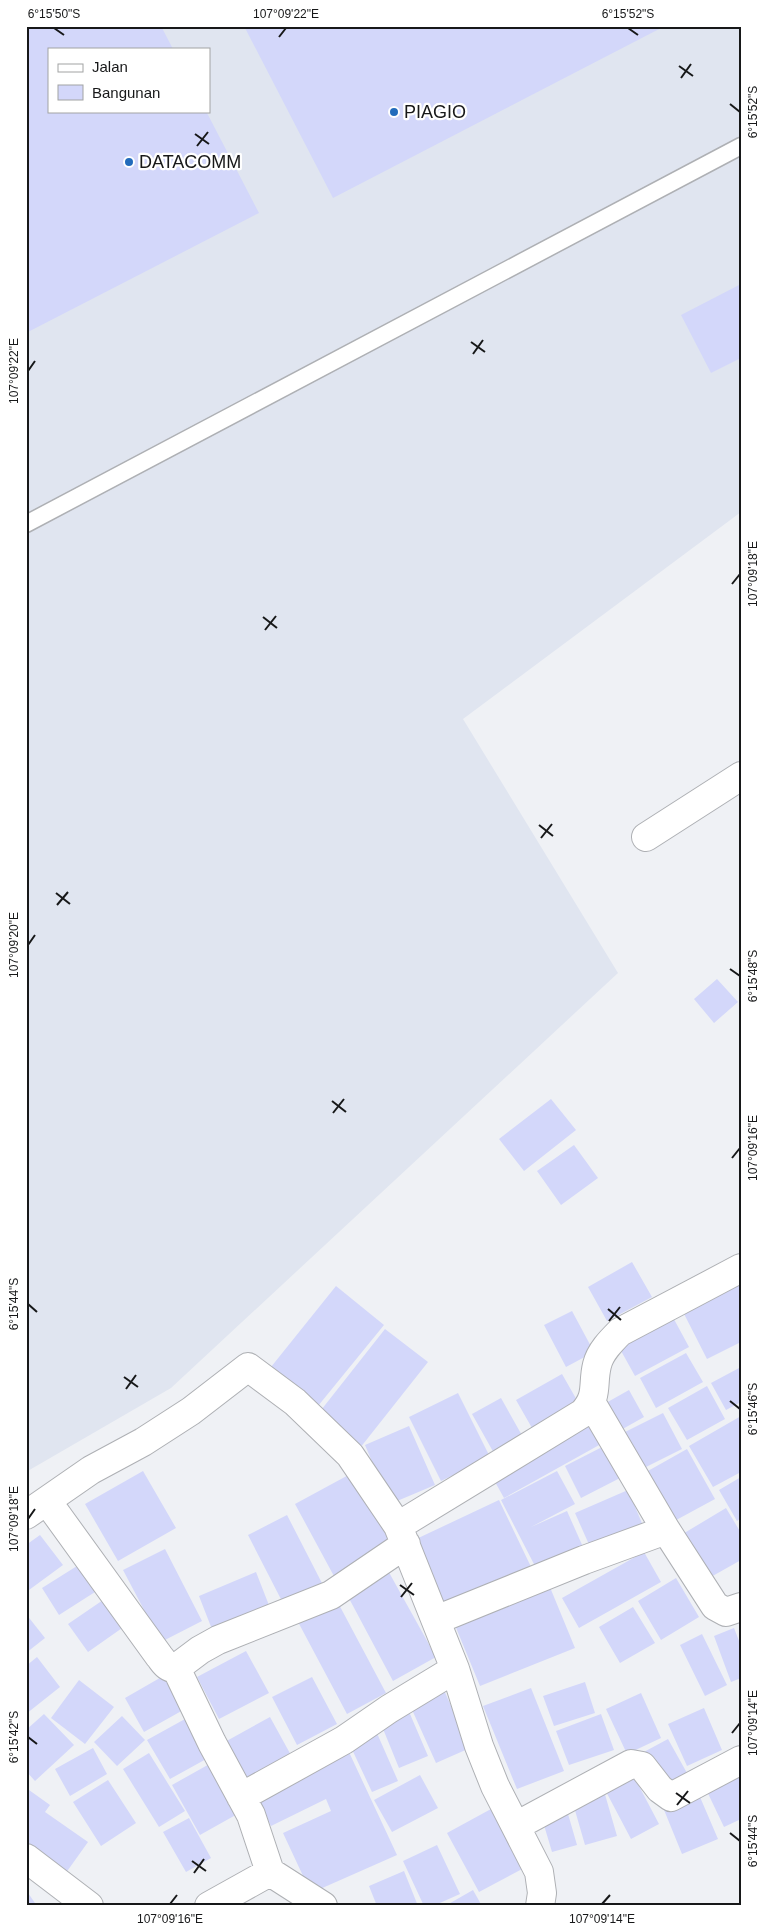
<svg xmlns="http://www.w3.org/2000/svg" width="767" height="1932" viewBox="0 0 767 1932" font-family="Helvetica,sans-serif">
	<rect width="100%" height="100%" fill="#eff1f5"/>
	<path fill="#e0e5f0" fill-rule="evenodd" d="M26,26H741V512L463,719L618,973L171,1388L26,1472ZM49,49H209V111H49Z"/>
	<path fill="#d3d7fa" d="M26,26H161L173,49H49V111H206L259,213L26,333Z
		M244,26H665L333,198Z
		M741,284V358L711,373L681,315Z
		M717,979L738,1002L714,1023L694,999Z
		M551,1099L576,1130L524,1171L499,1139Z
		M574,1145L598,1178L561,1205L537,1171Z
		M632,1262L652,1297L607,1321L588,1287Z
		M741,1273V1342L707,1359L679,1304Z
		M336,1286L384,1325L318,1406L271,1367Z
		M669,1310L689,1347L635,1376L615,1340Z
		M572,1311L594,1352L566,1367L544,1325Z
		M385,1329L428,1362L360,1448L318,1414Z
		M686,1353L703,1382L656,1408L640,1378Z
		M741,1367V1402L726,1410L711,1383Z
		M562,1374L582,1409L536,1435L516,1400Z
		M707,1386L725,1419L687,1440L668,1408Z
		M629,1390L644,1417L612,1435L597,1408Z
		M458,1393L490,1457L441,1481L409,1417Z
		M501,1398L524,1439L495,1455L472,1414Z
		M663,1413L682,1449L638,1471L619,1435Z
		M741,1416V1472L713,1487L689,1446Z
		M586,1417L601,1444L504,1498L489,1471Z
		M409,1426L435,1485L390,1504L365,1445Z
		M606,1445L622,1477L581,1498L565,1466Z
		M687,1449L715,1499L667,1525L639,1476Z
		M143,1471L176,1528L118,1561L85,1504Z
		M557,1471L575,1504L531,1527L567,1511L583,1547L536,1568L501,1500Z
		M354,1472L394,1546L335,1578L295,1504Z
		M741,1477V1518L737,1521L719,1490Z
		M628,1490L644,1528L591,1549L575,1513Z
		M499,1500L533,1571L445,1612L412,1541Z
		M726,1508L741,1533V1560L702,1582L676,1538Z
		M287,1515L325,1589L286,1609L248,1535Z
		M40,1535L63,1565L29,1590L26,1587V1545Z
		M165,1549L202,1621L161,1642L123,1570Z
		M644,1552L661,1582L579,1628L562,1598Z
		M77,1566L95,1592L59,1615L42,1588Z
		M386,1567L436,1657L393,1681L344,1589Z
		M256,1572L272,1613L215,1637L199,1596Z
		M676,1578L699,1617L661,1640L638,1601Z
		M547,1580L575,1648L480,1686L452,1618Z
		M106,1598L125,1626L88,1652L68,1624Z
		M336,1599L386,1693L347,1714L297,1620Z
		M633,1607L655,1643L620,1663L599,1627Z
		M26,1614L45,1638L26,1653Z
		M734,1628L741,1646V1678L731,1682L714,1636Z
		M702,1634L727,1685L705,1696L680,1645Z
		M246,1651L269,1693L219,1719L197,1677Z
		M37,1657L60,1687L26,1714V1666Z
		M165,1675L185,1709L144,1732L125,1698Z
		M312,1677L337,1724L297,1745L272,1697Z
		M79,1680L114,1707L85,1744L51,1718Z
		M585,1682L595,1713L554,1726L543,1696Z
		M443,1688L470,1748L436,1763L409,1703Z
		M531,1688L564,1771L517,1789L483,1706Z
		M641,1693L661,1738L627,1754L606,1709Z
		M407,1707L428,1756L399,1768L379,1719Z
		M704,1708L722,1750L687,1766L668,1724Z
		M44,1714L74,1745L35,1781L26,1771V1730Z
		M601,1714L614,1750L569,1765L556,1731Z
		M122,1716L145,1740L117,1766L94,1742Z
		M270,1717L292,1757L245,1783L223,1743Z
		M185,1719L208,1758L170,1779L147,1740Z
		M376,1731L398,1781L372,1792L349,1743Z
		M668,1739L687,1773L661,1786L642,1753Z
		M93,1748L107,1774L70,1796L55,1769Z
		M348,1750L397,1855L311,1893L283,1833L331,1811L326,1799L271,1826L255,1795Z
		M149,1753L185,1811L159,1827L123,1769Z
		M213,1762L241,1812L200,1835L172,1785Z
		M741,1767V1819L724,1827L703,1783Z
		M630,1769L659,1824L631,1839L602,1784Z
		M420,1775L438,1808L392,1832L374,1800Z
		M108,1780L136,1823L101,1846L73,1802Z
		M29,1790L50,1805L45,1812L88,1842L63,1877L26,1850V1794Z
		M697,1790L718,1839L682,1854L662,1805Z
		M604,1791L617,1836L585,1845L572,1800Z
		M566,1807L577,1845L552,1852L541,1815Z
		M491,1809L524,1868L479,1892L447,1833Z
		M189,1818L211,1858L186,1872L163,1832Z
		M437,1845L460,1894L433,1906H424L403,1861Z
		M404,1871L418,1906H377L369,1886Z
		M26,1884L29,1888L26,1890L37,1906H26Z
		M473,1890L482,1906H445Z"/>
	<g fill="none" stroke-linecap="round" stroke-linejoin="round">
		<g stroke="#aeb0b4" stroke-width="19">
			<path id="lane" d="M26,524L741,146"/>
		</g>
		<g stroke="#aeb0b4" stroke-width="30">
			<path id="street" d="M646,837L741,776
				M591,1402L666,1530L715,1606L726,1612L741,1607
				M47,1501L159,1656C164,1662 167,1669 176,1668L200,1650L218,1640L331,1595L406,1544
				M26,1515L91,1470L143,1442L191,1411L248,1367L295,1402L350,1455L398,1526L455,1669L479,1746L495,1786L539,1872L542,1893L540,1906
				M398,1526L583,1413C599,1395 592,1385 597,1365C600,1352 611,1341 620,1332L741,1268
				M436,1620L584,1560L666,1530
				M176,1668L212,1743L251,1815L270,1872
				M241,1797L344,1740L389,1709L455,1669
				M516,1826L631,1764L642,1766L660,1789L671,1797L741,1760
				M26,1858L89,1906
				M209,1906L270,1872L323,1906"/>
		</g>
		<use href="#lane" stroke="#fff" stroke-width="16"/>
		<use href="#street" stroke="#fff" stroke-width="28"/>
	</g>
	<path fill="none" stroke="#171819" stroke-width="2" d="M54,28L64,35M628,28L638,35M279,37L286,28M679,66L693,76M681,78L691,64M730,104L740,112M195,134L209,144M197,146L208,132M471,342L485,352M473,354L483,340M28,371L35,361M732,584L740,574M263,617L277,628M265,630L276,616M539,825L553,836M541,838L552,824M56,893L70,904M57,905L68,892M28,945L35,935M730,969L740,976M332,1101L346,1112M333,1113L344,1099M732,1158L740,1148M28,1304L37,1312M608,1309L621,1320M609,1321L620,1307M124,1377L138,1387M126,1389L136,1375M730,1401L740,1409M28,1519L35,1509M400,1585L414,1595M401,1597L412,1583M732,1733L740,1723M28,1737L37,1744M676,1793L690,1803M677,1805L688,1791M730,1833L740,1841M192,1861L206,1871M194,1873L204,1859M170,1904L177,1895M602,1904L610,1895"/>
	<g fill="#226bbb" stroke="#fff" stroke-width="2">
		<circle cx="394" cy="112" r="5"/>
		<circle cx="129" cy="162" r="5"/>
	</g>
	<g text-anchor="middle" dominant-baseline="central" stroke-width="4.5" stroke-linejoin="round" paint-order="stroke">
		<g font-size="18" fill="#171819" stroke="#fff" text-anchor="start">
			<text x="404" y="112">PIAGIO</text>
			<text x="139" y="162">DATACOMM</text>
		</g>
	</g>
	<rect width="767" height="1932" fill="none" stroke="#ffffff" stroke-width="55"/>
	<rect x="48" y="48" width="162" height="65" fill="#ffffff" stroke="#a2a3a3"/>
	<rect x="58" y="64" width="25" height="8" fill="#ffffff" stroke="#a2a3a3"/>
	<text x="92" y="72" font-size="15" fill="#171819">Jalan</text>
	<rect x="58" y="85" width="25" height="15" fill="#d3d7fa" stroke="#a2a3a3"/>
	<text x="92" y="98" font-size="15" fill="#171819">Bangunan</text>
	<rect x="28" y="28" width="712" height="1876" fill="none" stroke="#171819" stroke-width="2"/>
	<g font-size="12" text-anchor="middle" fill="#171819">
		<text x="54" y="18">6°15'50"S</text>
		<text x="286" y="18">107°09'22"E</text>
		<text x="628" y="18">6°15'52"S</text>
		<text transform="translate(753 112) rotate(-90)" y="4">6°15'52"S</text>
		<text transform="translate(14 371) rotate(-90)" y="4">107°09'22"E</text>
		<text transform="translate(753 574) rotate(-90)" y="4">107°09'18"E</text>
		<text transform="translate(14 945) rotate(-90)" y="4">107°09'20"E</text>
		<text transform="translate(753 976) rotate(-90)" y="4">6°15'48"S</text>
		<text transform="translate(753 1148) rotate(-90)" y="4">107°09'16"E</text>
		<text transform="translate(14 1304) rotate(-90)" y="4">6°15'44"S</text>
		<text transform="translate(753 1409) rotate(-90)" y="4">6°15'46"S</text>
		<text transform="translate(14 1519) rotate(-90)" y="4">107°09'18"E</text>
		<text transform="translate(753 1723) rotate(-90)" y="4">107°09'14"E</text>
		<text transform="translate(14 1737) rotate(-90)" y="4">6°15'42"S</text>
		<text transform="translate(753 1841) rotate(-90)" y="4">6°15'44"S</text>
		<text x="170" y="1923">107°09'16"E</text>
		<text x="602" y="1923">107°09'14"E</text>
	</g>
</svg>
